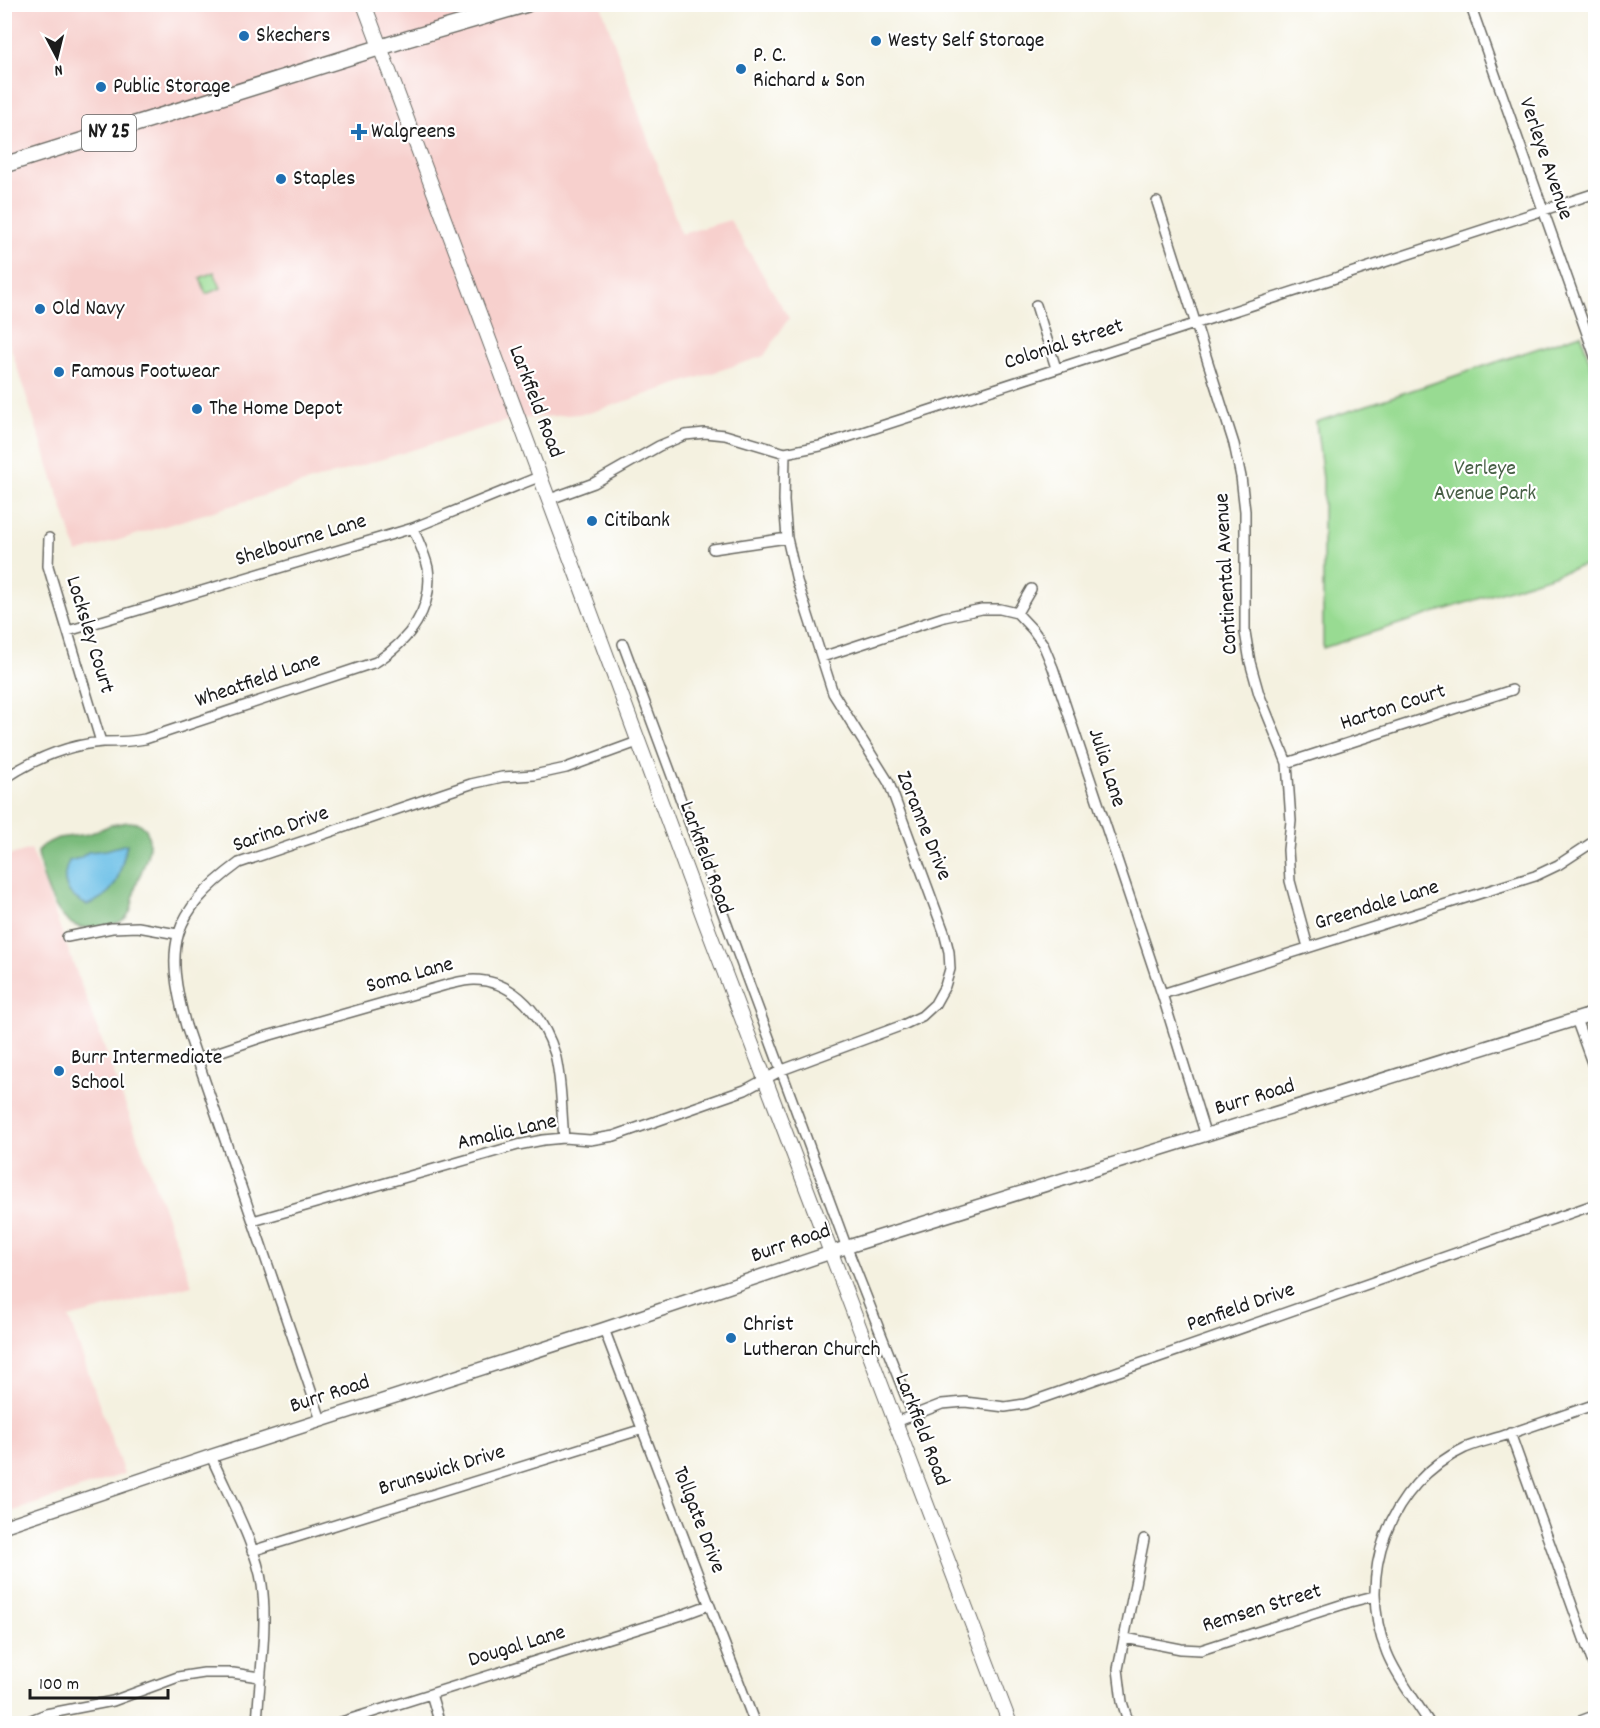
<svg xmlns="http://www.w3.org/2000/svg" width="1600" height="1728" viewBox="0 0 1600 1728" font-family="Dekko,sans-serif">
	<rect width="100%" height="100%" fill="#fff"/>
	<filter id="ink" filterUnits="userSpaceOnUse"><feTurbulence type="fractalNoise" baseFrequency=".0167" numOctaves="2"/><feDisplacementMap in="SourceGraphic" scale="12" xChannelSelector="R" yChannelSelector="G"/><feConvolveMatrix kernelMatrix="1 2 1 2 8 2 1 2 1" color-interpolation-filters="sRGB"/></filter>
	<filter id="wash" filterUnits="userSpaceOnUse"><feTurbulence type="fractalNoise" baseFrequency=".008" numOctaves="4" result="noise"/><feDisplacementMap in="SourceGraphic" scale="24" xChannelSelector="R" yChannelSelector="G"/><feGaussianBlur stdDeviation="1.35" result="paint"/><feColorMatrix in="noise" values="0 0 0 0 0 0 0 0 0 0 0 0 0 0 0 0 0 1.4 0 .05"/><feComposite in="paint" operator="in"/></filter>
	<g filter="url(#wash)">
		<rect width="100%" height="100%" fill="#f4f1e0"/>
		<path fill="#f7d0cd" d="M4,5H601L681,234L730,220L789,318L764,356L589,413L510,420L77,553L5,330Z
			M31,849L192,1285L69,1318L124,1474L5,1514L4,857Z"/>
		<path fill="#98db92" stroke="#5a7c57" stroke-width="1.5" d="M214,272L221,288L206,294L200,278Z
			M1581,334L1595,379V525L1587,529L1595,552V562L1323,648V479L1316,422Z"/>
		<path fill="#7abb7c" stroke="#4b6c4c" stroke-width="1.5" d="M128,822L139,823L146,829C155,849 142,867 136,886C132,898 134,912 123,920C118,924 108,925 101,926C93,928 82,929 74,925C53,916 40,873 38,852L43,845L58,838L89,834L111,825Z"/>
		<path fill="#6abfe7" stroke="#436e82" stroke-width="1.5" d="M127,844C119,874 120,893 87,905C67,896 59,882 69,861L80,858L88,852L106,850Z"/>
	</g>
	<g filter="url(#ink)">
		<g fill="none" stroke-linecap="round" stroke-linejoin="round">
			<g stroke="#686761" stroke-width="12">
				<path id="minor" d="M1470,4L1596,359
					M1157,202L1234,444L1241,477L1245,511V632L1250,662L1259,694L1287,763L1291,821L1288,850L1290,881L1308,947
					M1036,305L1056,368
					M550,499L594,483L659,446L685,435L705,433L725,435L785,453L820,446L1596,193
					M49,538L48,566L101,742
					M713,549L787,538
					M1017,613L1031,589
					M68,631L413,528L541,476
					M623,644L847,1248L913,1415
					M822,657L944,617L982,609H1000L1017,613L1033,630L1043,644L1053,668L1162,994L1206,1136
					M1287,763L1512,690
					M4,779C34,759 66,745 103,742C117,742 131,742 145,739L376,662C409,641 434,608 428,568C425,554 418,541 413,528
					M67,937L112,928L138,927L177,934
					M1162,994L1535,876L1558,865L1596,840
					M1576,1019L1596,1074
					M198,1059L260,1038L446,985C455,983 465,980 474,980C515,980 544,1018 555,1054C562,1081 561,1110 564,1138
					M253,1221L518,1145L543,1140L564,1138L590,1140L614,1136L745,1090L782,1070L903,1025L922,1016L935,1004L945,986L950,969L949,952L944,932L889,783L833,693L797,581L787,538L784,501L785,453
					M604,1329L755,1724
					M321,1420L186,1026C164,946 171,913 239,863L471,784L502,777L534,775L566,768L640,741
					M896,1422L942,1404L965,1402L1005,1407L1025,1404L1596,1204
					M1510,1433L1596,1672
					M211,1456C227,1493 257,1547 262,1585C268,1627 259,1680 257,1724
					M252,1551L643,1429
					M1125,1638L1181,1649L1201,1650L1350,1602L1374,1596
					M431,1694L440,1724
					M21,1724L46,1714L113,1701L178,1677L204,1673H233L259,1677
					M335,1724L682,1615L709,1605
					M1129,1724L1122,1702L1118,1669L1144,1539
					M1430,1724C1416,1701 1397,1678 1387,1653C1355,1576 1389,1483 1465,1448C1479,1442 1495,1439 1509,1434C1538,1424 1567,1414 1596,1404
					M1572,1724L1596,1715"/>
			</g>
			<g stroke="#686761" stroke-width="15">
				<path id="tertiary" d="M4,1526L211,1456L604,1329L853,1245L1596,1013"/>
			</g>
			<g stroke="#686761" stroke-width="16">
				<path id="secondary" d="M364,4C478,310 592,615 705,921C805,1189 910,1456 1010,1724"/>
			</g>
			<g stroke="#686761" stroke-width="18">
				<path id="primary" d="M4,165L407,39L527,4"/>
			</g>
			<use href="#minor" stroke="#fff" stroke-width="9"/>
			<use href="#tertiary" stroke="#fff" stroke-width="12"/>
			<use href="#secondary" stroke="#fff" stroke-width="14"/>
			<use href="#primary" stroke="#fff" stroke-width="15"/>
		</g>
	</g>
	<g fill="#1f6fb2" stroke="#fff" stroke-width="2">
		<circle cx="244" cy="36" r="6"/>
		<circle cx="876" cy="41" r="6"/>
		<circle cx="741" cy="69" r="6"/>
		<circle cx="101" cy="87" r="6"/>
		<path d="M356 123h6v6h6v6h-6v6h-6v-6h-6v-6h6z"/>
		<circle cx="281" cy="179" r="6"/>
		<circle cx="40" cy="309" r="6"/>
		<circle cx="59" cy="372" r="6"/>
		<circle cx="197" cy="409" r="6"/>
		<circle cx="592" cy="521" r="6"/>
		<circle cx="59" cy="1071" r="6"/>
		<circle cx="731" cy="1338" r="6"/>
	</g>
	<g text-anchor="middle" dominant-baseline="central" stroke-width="4.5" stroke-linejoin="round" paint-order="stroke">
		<rect fill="#fff" stroke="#606060" stroke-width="1.5" x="82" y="115" width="54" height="36" rx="4.5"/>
		<g font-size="21" font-weight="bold" fill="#1c1c1c">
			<text x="109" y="133">NY 25</text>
		</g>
		<g font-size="22" fill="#1c1c1c" stroke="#fff" text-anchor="start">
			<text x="256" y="36">Skechers</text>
			<text x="888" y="41">Westy Self Storage</text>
			<text x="753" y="56">P. C.<tspan x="753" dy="25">Richard &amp; Son</tspan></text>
			<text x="113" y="87">Public Storage</text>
			<text x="371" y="132">Walgreens</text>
			<text x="293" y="179">Staples</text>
			<text x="52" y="309">Old Navy</text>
			<text x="71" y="372">Famous Footwear</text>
			<text x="209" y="409">The Home Depot</text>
			<text x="604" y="521">Citibank</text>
			<text x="71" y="1058">Burr Intermediate<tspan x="71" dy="25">School</tspan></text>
			<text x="743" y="1325">Christ<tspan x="743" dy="25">Lutheran Church</tspan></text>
		</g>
		<g font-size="22" fill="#1c1c1c" stroke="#fff">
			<text transform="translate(1545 159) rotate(71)">Verleye Avenue</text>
			<text transform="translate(1064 345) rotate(-18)">Colonial Street</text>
			<text transform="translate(535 402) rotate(69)">Larkfield Road</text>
			<text transform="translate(301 541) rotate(-17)">Shelbourne Lane</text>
			<text transform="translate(1227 574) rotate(-93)">Continental Avenue</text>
			<text transform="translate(89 635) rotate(73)">Locksley Court</text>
			<text transform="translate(258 681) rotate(-19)">Wheatfield Lane</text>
			<text transform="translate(1393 708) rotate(-18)">Harton Court</text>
			<text transform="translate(1106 768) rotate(72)">Julia Lane</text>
			<text transform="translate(923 826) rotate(68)">Zoranne Drive</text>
			<text transform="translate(281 830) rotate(-20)">Sarina Drive</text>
			<text transform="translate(705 858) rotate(70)">Larkfield Road</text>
			<text transform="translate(1377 906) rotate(-17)">Greendale Lane</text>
			<text transform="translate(410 976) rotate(-15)">Soma Lane</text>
			<text transform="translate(1255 1098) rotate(-17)">Burr Road</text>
			<text transform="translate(507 1133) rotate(-13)">Amalia Lane</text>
			<text transform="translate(791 1244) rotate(-19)">Burr Road</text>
			<text transform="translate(1241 1308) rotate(-19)">Penfield Drive</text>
			<text transform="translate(330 1395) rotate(-18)">Burr Road</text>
			<text transform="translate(921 1430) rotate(69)">Larkfield Road</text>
			<text transform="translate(442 1471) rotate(-17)">Brunswick Drive</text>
			<text transform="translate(698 1520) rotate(69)">Tollgate Drive</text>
			<text transform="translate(1262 1609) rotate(-17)">Remsen Street</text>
			<text transform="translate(517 1647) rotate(-17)">Dougal Lane</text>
		</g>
		<g font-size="22" fill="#475f45" stroke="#fff">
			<text x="1485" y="469">Verleye<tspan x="1485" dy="25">Avenue Park</tspan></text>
		</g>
	</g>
	<rect width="1600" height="1728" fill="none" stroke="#fff" stroke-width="24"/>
	<g transform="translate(57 57) rotate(173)" stroke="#ffffff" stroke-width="4.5" paint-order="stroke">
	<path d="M0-4.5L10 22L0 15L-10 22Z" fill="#1c1c1c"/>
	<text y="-9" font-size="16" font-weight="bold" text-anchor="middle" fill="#1c1c1c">N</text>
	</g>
	<path d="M30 1689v9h138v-9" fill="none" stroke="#1c1c1c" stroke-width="3"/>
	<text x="39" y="1689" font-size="18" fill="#1c1c1c" stroke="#ffffff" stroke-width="4.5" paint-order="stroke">100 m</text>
</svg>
